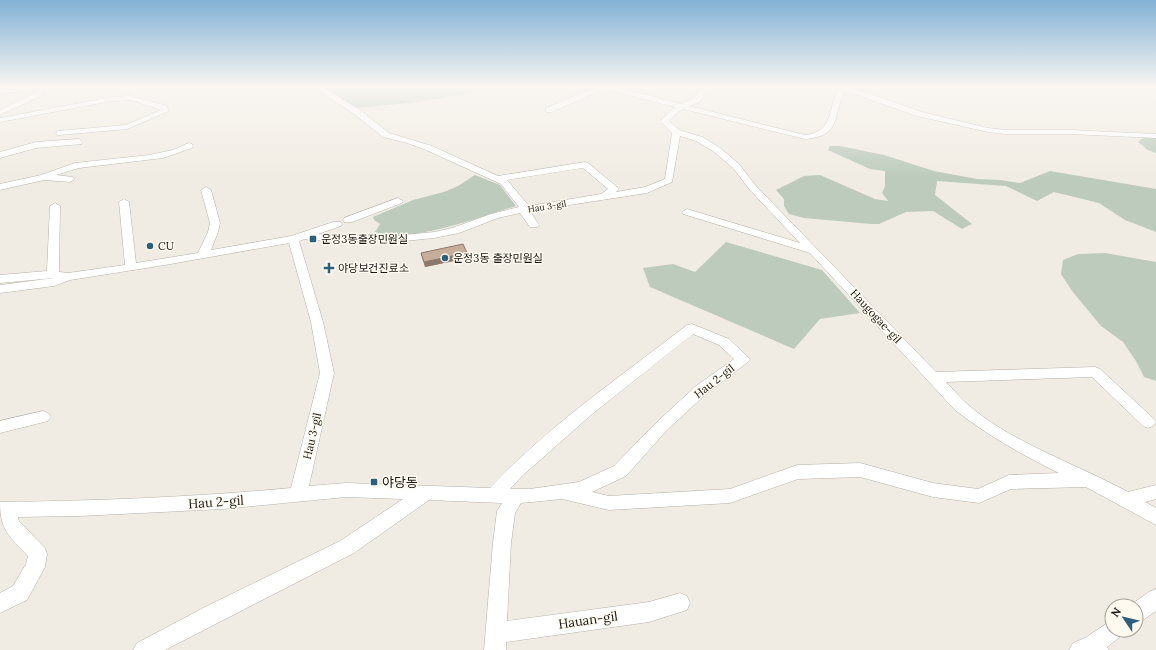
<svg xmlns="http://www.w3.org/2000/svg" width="1156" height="650" viewBox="0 0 1156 650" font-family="Lora,'Noto Sans KR',serif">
	<rect width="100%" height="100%" fill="#f1ece3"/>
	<path fill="#bccbbc" d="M320,86H465L474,92L419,102L358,108L349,105Z
		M1144,137L1156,138V153L1148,150L1138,142Z
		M830,146H840L884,155L934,171L977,179L1000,180L1020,183L1050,171L1156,189V232L1125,220L1099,203L1054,192L1037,201L1006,186L937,181L935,195L972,224L962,229L933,211L906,212L879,224H871L804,218L789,214L784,206V199L776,190L804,176L820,175L875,199L888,201L882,193L885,186V171L870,169L828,150Z
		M475,175L500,185L516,206C483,216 407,245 375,232L380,224L374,220L373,217L413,200L444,192L458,186Z
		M726,242L822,270L860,313L820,319L794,349L650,287L643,268L673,264L695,272Z
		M1105,253L1156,262V381L1144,377L1136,361L1123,342L1101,326L1072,291L1061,274L1063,260L1078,254Z"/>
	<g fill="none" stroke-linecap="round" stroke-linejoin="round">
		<g stroke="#b5b1a8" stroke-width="1">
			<path id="street" d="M24,86L44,87L41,96L0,115V110L35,93L36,90L0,93V89Z
				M312,86H321L360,110L389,133L432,146L498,176L585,162L588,163L617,187L619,189L616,192L645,187L665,179L672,133L660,121L675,107L605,89L552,112H546V108L598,86H612L681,104L694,98L702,86H709L700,102L689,106L805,135C834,132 828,108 838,89L835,86H847L922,112L988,128L1006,130H1070L1156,134V138L1070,134H1006L988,132L917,116L845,91C832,115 843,136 805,139L683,109L678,112L669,121L679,130L702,137L719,147L739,164L756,186L936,372L1095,367L1100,369L1153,418L1156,422L1153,426L1148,428L1143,426L1092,377L946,382C952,388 958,395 965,402C1007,441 1077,464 1128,492L1156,485V499L1145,502L1156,508V525L1086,487L1011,489L979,503L933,497L860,477L798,479L730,503L609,510L562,499L521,503L515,513L511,543L507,621L649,602L680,593L687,596L690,603L687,610L649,622L506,642V650H484L493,543L497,511L502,503L429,500L354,553L165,650H133L137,643L205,607L340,541L403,499L346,497L223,509L79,516L18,517L19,521L45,548L47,554L45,567L27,600L0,613V593L13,586L26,564L28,556C10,537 0,531 0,502C97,501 194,497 291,488L320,373L311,322L289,243L159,266L70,280L54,286L0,293V285L54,278L0,283V275L47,271L50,206L55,203L60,206L59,272L68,273L125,265L119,202L124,199L129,202L136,263L198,253L208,232L210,223L201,190L206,187L211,190L220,223L218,232L211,250L291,236L333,222H341L342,224L341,226L318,234L342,236L343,238L342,240H309L305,239L299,241L323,322L334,373L309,486L346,483L490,488C548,426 620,377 687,325L692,324L729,339L750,359L748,362L706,394L666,431L626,476L592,492L609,496L730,489L797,465L860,463L933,483L978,489L1009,475L1059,473C1022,455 987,435 955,410L810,253L683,214L682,212L687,209L800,243L750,190L733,168L713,151L696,141L680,136L672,182L647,193L530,211L539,225L538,227H530L520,213L498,218L459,233L434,238L394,242L350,241L346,240L345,238L346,236H394L434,232L452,228L491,214L519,207L501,184L426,150L407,143L383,137L354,114ZM583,168L608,189L601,194L529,206L507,180ZM693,334L719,345L734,359L696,386L656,423L614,466L579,482L530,489H510L522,476L591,415Z
				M131,96L167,106L169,111L127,129L60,135H57L56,133L57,131L126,125L161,110L131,100L112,101L0,122V118L112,97Z
				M79,139L83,142L82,144L36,148L0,158V152L36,142Z
				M189,143L192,144L193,146L192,148L163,158L79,168L56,175L73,177L75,179L70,182L44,180L0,190V184L41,175L75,163L149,155L173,150Z
				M398,198L403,201L402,203L352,222H344L343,220L344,218Z
				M43,411L48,413L51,417L48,421L0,433V421Z
				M1156,589V611L1143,620L1136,623V606H1129L1149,592Z
				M1112,620V630H1123L1120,637L1107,647L1109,650H1069L1073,643L1085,638Z"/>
		</g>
		<use href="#street" fill="#fff" fill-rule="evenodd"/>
	</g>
	<path fill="#ac9584" d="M421,253L468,258L425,267L422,258Z"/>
	<path fill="#8c796c" d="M467,253L468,258L425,267L424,262Z"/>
	<path fill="#c8ad9a" stroke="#8c796c" d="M463,244L467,253L424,262L421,253Z"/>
	<linearGradient id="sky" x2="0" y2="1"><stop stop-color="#82b1d4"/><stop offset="0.49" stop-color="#f9f6f2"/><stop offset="1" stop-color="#f9f6f2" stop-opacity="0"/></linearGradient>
	<rect width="1156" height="177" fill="url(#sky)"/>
	<g fill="#2d5e7c" stroke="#fefaf0" stroke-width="1.5">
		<rect x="309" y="235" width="8" height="8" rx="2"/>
		<circle cx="150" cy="246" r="4"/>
		<circle cx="445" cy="258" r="4"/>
		<path d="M327 262h4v4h4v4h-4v4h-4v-4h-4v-4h4z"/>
		<rect x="370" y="478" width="8" height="8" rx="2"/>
	</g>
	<g text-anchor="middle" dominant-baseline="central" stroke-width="3" stroke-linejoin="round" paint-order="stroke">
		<g font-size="9" fill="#1a1815" stroke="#fefaf0">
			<text transform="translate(547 206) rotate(-9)">Hau 3-gil</text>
		</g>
		<g font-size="11" fill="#1a1815" stroke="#fefaf0" text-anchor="start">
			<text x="321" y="239">운정3동출장민원실</text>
			<text x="158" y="246">CU</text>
			<text x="453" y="258">운정3동 출장민원실</text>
			<text x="338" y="268">야당보건진료소</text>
		</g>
		<g font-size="11" fill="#1a1815" stroke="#fefaf0">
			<text transform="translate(876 316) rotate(47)">Haugogae-gil</text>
			<text transform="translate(714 381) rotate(-38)">Hau 2-gil</text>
			<text transform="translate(312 436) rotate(-77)">Hau 3-gil</text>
		</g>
		<g font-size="13" fill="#1a1815" stroke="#fefaf0" text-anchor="start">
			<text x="382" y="482">야당동</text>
		</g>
		<g font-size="13" fill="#1a1815" stroke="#fefaf0">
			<text transform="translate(216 502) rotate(-4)">Hau 2-gil</text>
			<text transform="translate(588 620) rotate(-8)">Hauan-gil</text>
		</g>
	</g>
	<g transform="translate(1124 618) rotate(305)"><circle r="19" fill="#fefaf0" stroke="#a3a098"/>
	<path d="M0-3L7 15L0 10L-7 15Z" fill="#2d5e7c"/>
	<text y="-6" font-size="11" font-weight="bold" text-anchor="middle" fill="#1a1815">N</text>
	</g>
</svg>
